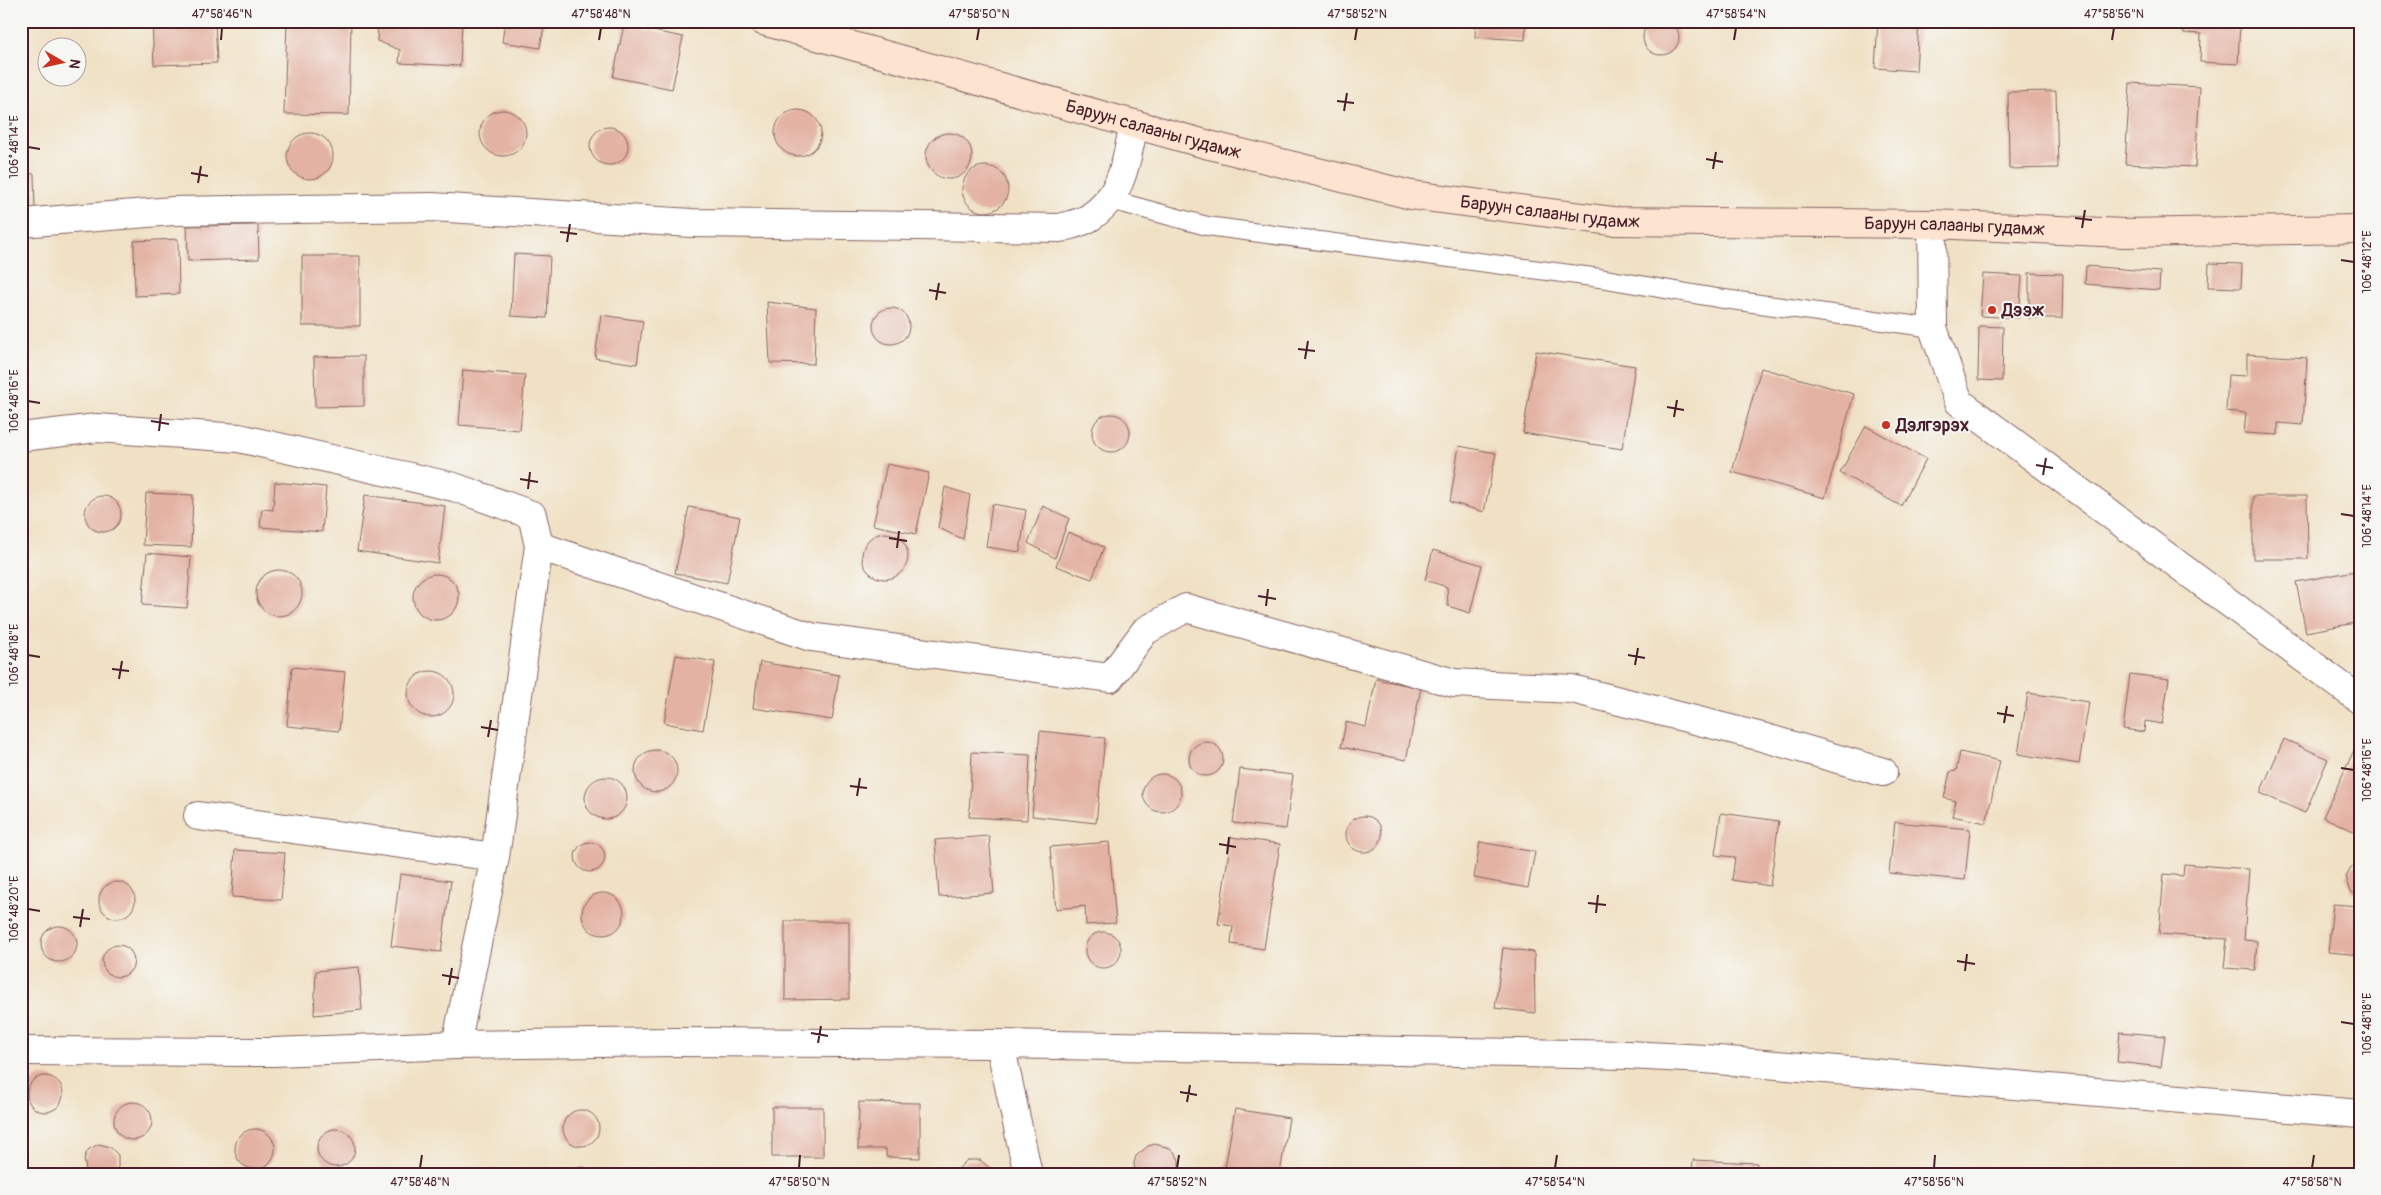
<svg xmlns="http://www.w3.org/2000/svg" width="2381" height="1195" viewBox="0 0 2381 1195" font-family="Pangolin,sans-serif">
	<rect width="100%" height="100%" fill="#f6f6f2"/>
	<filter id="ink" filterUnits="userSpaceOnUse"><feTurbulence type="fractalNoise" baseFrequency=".02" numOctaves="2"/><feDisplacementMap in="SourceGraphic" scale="10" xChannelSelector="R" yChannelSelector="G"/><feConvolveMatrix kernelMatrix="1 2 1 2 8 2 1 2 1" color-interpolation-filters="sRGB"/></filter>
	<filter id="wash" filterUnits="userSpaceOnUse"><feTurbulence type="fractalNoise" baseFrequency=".0096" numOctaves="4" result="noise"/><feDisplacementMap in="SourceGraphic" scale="20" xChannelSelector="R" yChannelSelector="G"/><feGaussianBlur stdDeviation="1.12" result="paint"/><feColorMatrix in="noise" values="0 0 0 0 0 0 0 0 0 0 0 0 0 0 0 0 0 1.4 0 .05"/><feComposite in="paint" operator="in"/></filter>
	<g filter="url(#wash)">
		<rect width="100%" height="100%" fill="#f0e1c5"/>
		<g id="blocks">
			<path fill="#e3b2a3" d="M1643 37a18 18 0 1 1 36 0a18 18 0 1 1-36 0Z
				M21,21H28L21,34Z
				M152,21H215L217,63L154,65Z
				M287,21H351L349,115L284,114Z
				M378,21H462L460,66L399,63L400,50L377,41Z
				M505,21H545L540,48L502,42Z
				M1476,21H1526L1525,40L1475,37Z
				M1878,21H1919L1916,71L1875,68Z
				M2183,21H2240L2238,64L2200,62L2201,34L2183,33Z
				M624,25L683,37L672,89L613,77Z
				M2130,83L2200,87L2195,167L2125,164Z
				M2056,91L2058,168L2009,169L2008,92Z
				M775 133a23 23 0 1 1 46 0a23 23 0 1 1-46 0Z
				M480 133a23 23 0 1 1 46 0a23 23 0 1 1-46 0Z
				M590 146a19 19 0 1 1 38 0a19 19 0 1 1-38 0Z
				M926 156a23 23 0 1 1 46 0a23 23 0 1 1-46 0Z
				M287 156a23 23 0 1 1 46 0a23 23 0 1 1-46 0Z
				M962 189a23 23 0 1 1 46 0a23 23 0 1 1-46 0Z
				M21,173L34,174L35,213H21Z
				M258,225L259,259L188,261L187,226Z
				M178,239L179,294L135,296L134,241Z
				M514,254L550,256L547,318L511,316Z
				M302,256H360V326H302Z
				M2209,263L2242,264L2241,288L2208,287Z
				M2086,266L2160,272L2159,290L2085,284Z
				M2029,273L2063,274L2062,318H2029Z
				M1983,274L2022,276L2019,318L1980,316Z
				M767,302L816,308L814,364L770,363Z
				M873 326a18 18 0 1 1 36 0a18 18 0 1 1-36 0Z
				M601,315L643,321L637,364L595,358Z
				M1979,326L2003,327L2002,381L1978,380Z
				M1536,351L1635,366L1622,449L1523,433Z
				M2247,354L2307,358L2303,425L2278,423V435L2244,433L2246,413L2226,411L2228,375L2247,376Z
				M364,356V406L315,407L314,357Z
				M1761,368L1854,394L1825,498L1732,472Z
				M463,370L525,375L520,430L459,425Z
				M1092 433a19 19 0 1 1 38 0a19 19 0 1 1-38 0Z
				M1866,426L1926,459L1901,506L1840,473Z
				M1459,446L1496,453L1484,512L1450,502Z
				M887,464L929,473L916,534L873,525Z
				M275,482L326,487L322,532L260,527L262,509L273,510Z
				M945,487L970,495L963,539L938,528Z
				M146,493L193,495L191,547L143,545Z
				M365,495L445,506L438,563L357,551Z
				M85 514a18 18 0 1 1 36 0a18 18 0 1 1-36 0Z
				M2253,496H2307L2308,559H2253Z
				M992,504L1026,510L1020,552L986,547Z
				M1043,506L1069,518L1055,558L1028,543Z
				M689,507L740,517L727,583L675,573Z
				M1068,532L1104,547L1092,579L1056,566Z
				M862 556a23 23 0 1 1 46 0a23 23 0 1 1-46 0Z
				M1433,550L1482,565L1470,613L1448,606L1447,587L1425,580Z
				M147,553L191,557L187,608L142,605Z
				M2360,570V622L2306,632L2296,582Z
				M256 593a23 23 0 1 1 46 0a23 23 0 1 1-46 0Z
				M413 597a23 23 0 1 1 46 0a23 23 0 1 1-46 0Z
				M676,655L715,662L703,730L664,723Z
				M760,662L839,675L832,720L753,708Z
				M292,667L345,672L339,731L287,726Z
				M408 694a23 23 0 1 1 46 0a23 23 0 1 1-46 0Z
				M2130,674L2169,679L2162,724L2145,721L2144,732L2123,729Z
				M1376,679L1421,688L1406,760L1341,747L1346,722L1366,727Z
				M2028,693L2089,702L2079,764L2018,754Z
				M1040,731L1105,738L1096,823L1032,816Z
				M2284,739L2328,759L2305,813L2260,793Z
				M1189 759a17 17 0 1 1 34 0a17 17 0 1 1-34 0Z
				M2355,748L2360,751V834L2323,817Z
				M635 771a21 21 0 1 1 42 0a21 21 0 1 1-42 0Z
				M972,752L1030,755L1027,820L969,817Z
				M1960,752L2000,761L1986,823L1952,816L1956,801L1944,798L1950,772L1956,771Z
				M1240,769L1293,775L1286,829L1233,823Z
				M1143 793a19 19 0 1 1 38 0a19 19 0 1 1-38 0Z
				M585 798a21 21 0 1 1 42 0a21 21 0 1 1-42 0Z
				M1721,813L1779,821L1770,886L1732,880L1735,857L1715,855Z
				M1346 834a18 18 0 1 1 36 0a18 18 0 1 1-36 0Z
				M1895,822L1970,829L1965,880L1889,873Z
				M989,836L994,893L939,897L935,840Z
				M1231,837L1280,844L1264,949L1231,944L1233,926L1218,924Z
				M575 857a15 15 0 1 1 30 0a15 15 0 1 1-30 0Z
				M1109,842L1116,923L1086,925L1085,906L1056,909L1050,847Z
				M1480,842L1535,852L1528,888L1474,878Z
				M235,850L285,853L281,900L232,897Z
				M2184,864L2249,869L2244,940L2257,941L2255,970L2224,968L2227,939L2159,934L2164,874L2183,876Z
				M2360,864V896L2351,892L2346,877L2351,868Z
				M400,874L451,881L441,952L391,946Z
				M99 900a18 18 0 1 1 36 0a18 18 0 1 1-36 0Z
				M582 914a21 21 0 1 1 42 0a21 21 0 1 1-42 0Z
				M2333,904L2360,906V955L2328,952Z
				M785,921H849V999L785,1000Z
				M41 944a18 18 0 1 1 36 0a18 18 0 1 1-36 0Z
				M1085 950a18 18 0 1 1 36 0a18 18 0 1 1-36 0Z
				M102 961a16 16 0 1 1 32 0a16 16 0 1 1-32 0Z
				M1503,948L1534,952L1535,1013L1495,1008Z
				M359,967L362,1010L314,1015L316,971Z
				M2120,1032L2165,1036L2161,1067L2117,1062Z
				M27 1094a18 18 0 1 1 36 0a18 18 0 1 1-36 0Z
				M114 1121a19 19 0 1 1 38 0a19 19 0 1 1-38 0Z
				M859,1102L920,1103V1158L886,1157V1149H858Z
				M772,1107H823V1157H772Z
				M1235,1109L1289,1118L1280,1174H1224Z
				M563 1128a18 18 0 1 1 36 0a18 18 0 1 1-36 0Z
				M235 1149a20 20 0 1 1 40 0a20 20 0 1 1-40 0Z
				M317 1148a19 19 0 1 1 38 0a19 19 0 1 1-38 0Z
				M99,1144L110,1147L118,1155V1167L113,1174H89L86,1170L84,1159L86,1154L89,1149Z
				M1155,1144L1170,1148L1175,1153L1179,1160V1174H1135L1134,1163L1136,1156L1148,1146Z
				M967,1160H980L990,1168L992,1174H956L959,1168Z
				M1693,1160L1757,1163L1756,1174H1692Z
				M583,1167L595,1174H567L572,1170Z
				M2184,1168L2231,1172V1174H2183Z"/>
		</g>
	</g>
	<g filter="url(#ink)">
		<use href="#blocks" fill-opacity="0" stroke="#846361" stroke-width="1"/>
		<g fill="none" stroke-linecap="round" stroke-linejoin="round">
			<g stroke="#846361" stroke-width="20">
				<path id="lane" d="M1111,200L1207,226L1600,278L1717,298L1933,328"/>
			</g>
			<g stroke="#846361" stroke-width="30">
				<path id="street" d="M21,223L173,211L432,207L692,223L1060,228C1069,225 1081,223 1089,218C1123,196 1126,161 1134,124
					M1932,224L1933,328L1959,402L2360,700
					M21,437L97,428L239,438L454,487L532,515L539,546L495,857L456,1045
					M539,546L811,637L1110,678L1145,631L1186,608L1454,683L1572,689L1762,737L1883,772
					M198,816L495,857
					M1000,1044L1028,1174
					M21,1051L274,1052L456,1045L676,1042L1000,1044L1628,1055L1705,1059L2360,1114"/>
			</g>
			<g stroke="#846361" stroke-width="30">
				<g id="secondary">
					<path id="s1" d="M763,21L1209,145L1411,195L1612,221L1932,224L2124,233L2360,229"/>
				</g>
			</g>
			<use href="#lane" stroke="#fff" stroke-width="18"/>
			<use href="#street" stroke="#fff" stroke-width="28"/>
			<use href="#secondary" stroke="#fde4d1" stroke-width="28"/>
		</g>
	</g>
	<path fill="none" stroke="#4a1f2b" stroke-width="2" d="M221,40L222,28M599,40L601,28M977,40L979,28M1355,40L1357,28M1734,40L1736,28M2112,40L2114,28M1337,101L1354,103M1344,111L1347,93M28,147L40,149M1706,159L1723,162M1713,169L1716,152M191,173L208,176M198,183L201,166M2075,218L2092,220M2082,228L2085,210M560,232L577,234M567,242L570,224M2341,260L2354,262M929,290L946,293M936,300L939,283M1298,349L1315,351M1305,359L1308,341M28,401L40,403M1667,407L1684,410M1674,417L1677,400M151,421L169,424M159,431L161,414M2036,465L2053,468M2043,475L2046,458M520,479L538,482M528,489L530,472M2341,514L2354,516M889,538L907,541M897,548L899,531M1258,596L1276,599M1266,606L1268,589M28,655L40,657M1628,655L1645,658M1635,665L1638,648M112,669L129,671M119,679L122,661M1997,713L2014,716M2004,723L2007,706M481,727L498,730M488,737L491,720M2341,768L2354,770M850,786L867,788M857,796L860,778M1219,844L1236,847M1227,854L1229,837M1588,903L1606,905M28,909L40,911M1596,913L1598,895M73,917L90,919M80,927L83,909M1957,961L1975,964M1965,971L1967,954M442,975L459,978M449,985L452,968M2341,1022L2354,1024M811,1033L828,1036M818,1043L821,1026M1180,1092L1197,1095M1187,1102L1190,1085M420,1168L422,1155M799,1168L800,1155M1177,1168L1179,1155M1555,1168L1557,1155M1934,1168L1935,1155M2312,1168L2314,1155"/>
	<g fill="#c8321e" stroke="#f6f6f2" stroke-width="2">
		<circle cx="1992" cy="310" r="5"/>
		<circle cx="1886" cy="425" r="5"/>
	</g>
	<g text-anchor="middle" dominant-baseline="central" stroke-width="4" stroke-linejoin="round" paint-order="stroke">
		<g font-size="18" fill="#4a1f2b" stroke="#f6f6f2">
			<text stroke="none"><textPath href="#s1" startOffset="405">Баруун салааны гудамж</textPath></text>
			<text stroke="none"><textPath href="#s1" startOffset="811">Баруун салааны гудамж</textPath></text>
			<text stroke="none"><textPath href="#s1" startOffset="1216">Баруун салааны гудамж</textPath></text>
		</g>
		<g font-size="18" font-weight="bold" fill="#4a1f2b" stroke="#f6f6f2" text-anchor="start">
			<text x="2002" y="310">Дээж</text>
			<text x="1896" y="425">Дэлгэрэх</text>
		</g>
	</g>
	<rect width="2381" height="1195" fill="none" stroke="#f6f6f2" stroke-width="55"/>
	<g transform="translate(62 62) rotate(99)"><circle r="24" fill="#f6f6f2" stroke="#b1a0a2"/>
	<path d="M0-4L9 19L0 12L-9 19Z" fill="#c8321e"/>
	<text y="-8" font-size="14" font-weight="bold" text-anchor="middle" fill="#4a1f2b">N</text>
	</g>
	<rect x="28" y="28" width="2326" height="1140" fill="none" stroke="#4a1f2b" stroke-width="2"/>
	<g font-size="12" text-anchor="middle" fill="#4a1f2b">
		<text x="222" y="18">47°58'46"N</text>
		<text x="601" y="18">47°58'48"N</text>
		<text x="979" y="18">47°58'50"N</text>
		<text x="1357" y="18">47°58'52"N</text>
		<text x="1736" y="18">47°58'54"N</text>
		<text x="2114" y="18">47°58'56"N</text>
		<text transform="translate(14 147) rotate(-90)" y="4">106°48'14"E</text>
		<text transform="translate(2367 262) rotate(-90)" y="4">106°48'12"E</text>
		<text transform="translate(14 401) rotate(-90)" y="4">106°48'16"E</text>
		<text transform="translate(2367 516) rotate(-90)" y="4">106°48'14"E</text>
		<text transform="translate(14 655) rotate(-90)" y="4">106°48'18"E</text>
		<text transform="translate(2367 770) rotate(-90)" y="4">106°48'16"E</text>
		<text transform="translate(14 909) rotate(-90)" y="4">106°48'20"E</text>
		<text transform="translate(2367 1024) rotate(-90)" y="4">106°48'18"E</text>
		<text x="420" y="1186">47°58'48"N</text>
		<text x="799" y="1186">47°58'50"N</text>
		<text x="1177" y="1186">47°58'52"N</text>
		<text x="1555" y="1186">47°58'54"N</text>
		<text x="1934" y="1186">47°58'56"N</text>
		<text x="2312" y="1186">47°58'58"N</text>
	</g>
</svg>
